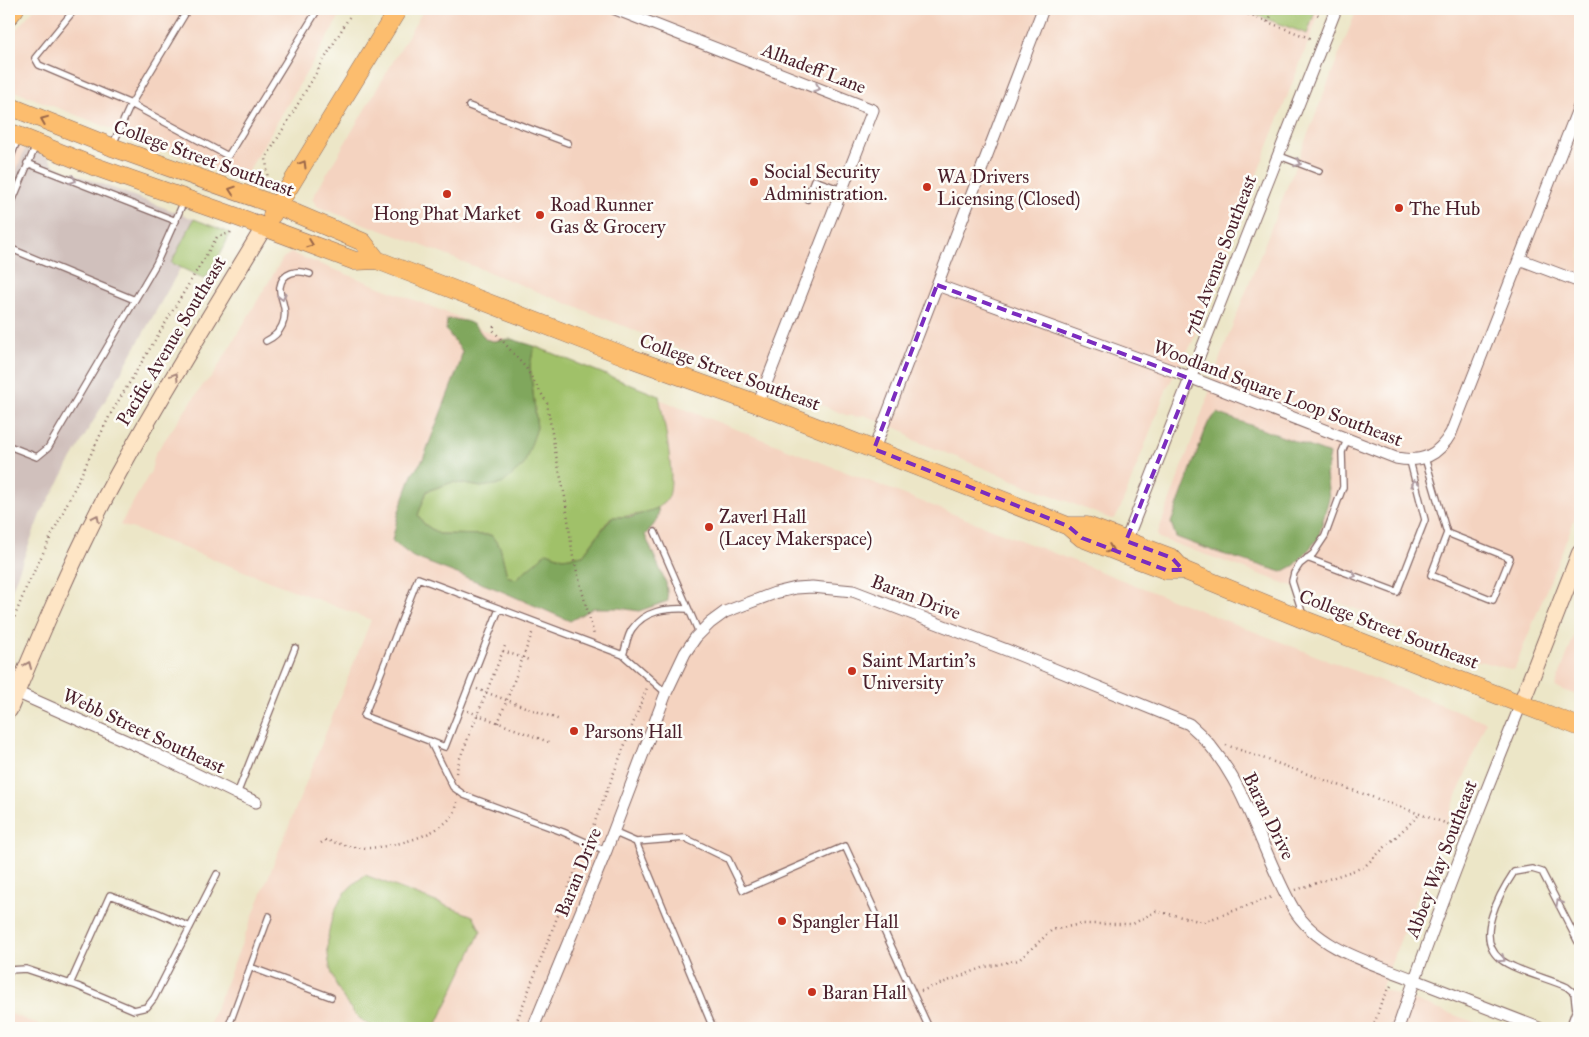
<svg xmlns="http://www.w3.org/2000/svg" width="1589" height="1037" viewBox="0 0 1589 1037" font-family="'IM FELL Great Primer',serif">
	<rect width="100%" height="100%" fill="#fdfcf7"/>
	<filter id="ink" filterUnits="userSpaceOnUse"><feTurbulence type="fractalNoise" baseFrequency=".02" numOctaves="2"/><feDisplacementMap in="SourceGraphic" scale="10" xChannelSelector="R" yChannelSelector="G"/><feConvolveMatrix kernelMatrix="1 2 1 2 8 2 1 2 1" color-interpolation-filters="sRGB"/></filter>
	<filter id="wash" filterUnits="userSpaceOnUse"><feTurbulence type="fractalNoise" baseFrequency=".0096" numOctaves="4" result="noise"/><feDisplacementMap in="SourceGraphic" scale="20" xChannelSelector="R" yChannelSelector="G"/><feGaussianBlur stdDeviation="1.12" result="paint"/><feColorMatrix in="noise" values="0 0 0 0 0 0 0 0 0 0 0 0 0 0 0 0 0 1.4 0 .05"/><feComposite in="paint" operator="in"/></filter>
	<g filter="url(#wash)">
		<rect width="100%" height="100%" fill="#ece6c7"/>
		<path fill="#f4d3c0" d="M34,9H344L243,180L9,89V38Z
			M424,9H1321L1192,343L1167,388L1119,512L1115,518L1111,519L911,439L906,432L864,415L858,417L846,415L408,240L318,207L312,199Z
			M1357,9H1580V506L1514,670L1471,659L1423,642L1364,612L1159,538L1157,535L1206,402L1221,355Z
			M9,143L25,149L9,189Z
			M291,253L456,316L485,331L1486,722L1381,989L1482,1025L1481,1028H208L371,620L134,529L120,525L151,471L155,454L203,385L213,375L283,258Z
			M1580,620V696L1555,687Z
			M9,1013L47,1028H9Z"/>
		<path fill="#d0c0bc" d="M25,149L48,157L55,166L194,219L171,263L181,267L40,515L9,597V189Z"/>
		<path fill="#a0c169" stroke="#75704a" d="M1240,9H1316L1307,34Z
			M194,219L230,233L224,247L205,279L171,263Z
			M534,346L659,396C663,416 677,481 668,498C659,514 627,517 611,517L583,555L563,558L547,552L516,579L507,576L500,547L491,535L439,534L424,524L418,515L427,491L453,482L481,487L537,428L530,366Z
			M365,875L473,916L481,931L435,1028C422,1028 384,1031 374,1027C361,1023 351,1010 344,999C322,966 322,925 345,893C350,886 359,880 365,875Z"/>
		<path fill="#80a75d" stroke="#656344" d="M447,319C469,321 473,320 485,339L493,341L511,339L534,346L530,366L537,428L524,465L502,484L481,487L453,482L427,491L418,515L424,524L439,534L491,535L500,547L507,576L516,579L547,552L563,558L583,555L612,517H632L658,508C660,520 652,527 645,535L666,583L668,601L639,611L619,608H593L570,621L499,590L413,557L392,541L399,511L412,475L423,459L460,363L462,351L446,330Z
			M1217,413L1330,454L1326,474L1329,498L1318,539L1295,565L1282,572L1216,552L1176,537L1171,523L1208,423Z"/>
	</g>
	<g filter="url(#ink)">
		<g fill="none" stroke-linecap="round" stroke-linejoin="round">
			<g stroke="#836562" stroke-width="8">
				<path id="lane" d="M75,9L35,58L39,65L131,104L228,156L318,9
					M173,9L185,14
					M469,106L568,143
					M113,144L131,104L188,9
					M1277,155L1319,171
					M9,162L18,138
					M27,163L176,221
					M807,199L814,180L842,190
					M9,209L36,145
					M9,248L135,300
					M266,341C281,334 288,320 283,303C282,298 279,293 280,287C282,272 298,269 310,274
					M9,446L37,457L48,448L156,264L184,201
					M1425,458L1447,533L1510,558L1493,600L1431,575L1447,533
					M655,532L699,633
					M1307,558L1397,592L1425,520L1410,461
					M499,609L445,747L364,716L418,578L623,655L666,693
					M1303,615L1292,581L1294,573L1300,564L1313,554L1325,536L1343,487L1342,452L1347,440
					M623,655C626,647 627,636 632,629C645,610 667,608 688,609
					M430,741L453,787L464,795L563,832L606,851
					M237,794L295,648
					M613,832L636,842L713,1028
					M636,842L685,838L728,859L743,890L845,846L929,1028
					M250,967L331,997
					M9,970L26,969L77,986L134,1010L147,1007L154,998L217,874
					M70,984L110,895L158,913L190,927
					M1576,1010L1574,993L1567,987C1550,979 1513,970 1500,959C1474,938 1500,893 1514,872L1532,869L1542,872L1580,946
					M228,1028L269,916
					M1569,1028L1580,998"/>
			</g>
			<g stroke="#836562" stroke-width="13">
				<path id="street" d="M615,9L873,110L758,404
					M1519,259L1580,282
					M937,285L1176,372L1396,458C1422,463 1438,456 1451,433L1580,104
					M874,449L1043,9
					M1126,541L1336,9
					M16,692L151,752L237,794L256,802
					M533,1028L606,851L666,693L685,653L696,637L710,623L725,612L775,593L796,588L812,587L853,591L1022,656L1189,724C1245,771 1258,847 1293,908C1318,950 1373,963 1415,980C1457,996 1498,1012 1539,1028
					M1398,1028C1435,919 1478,811 1521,704"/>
			</g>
			<g stroke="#836562" stroke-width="18">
				<path id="secondary" d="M1521,704L1580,553
					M9,710C39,638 70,565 106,496C155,404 211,316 264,227"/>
			</g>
			<g stroke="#836562" stroke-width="19">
				<path id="primary" d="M9,16L15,9
					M9,106L112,147L278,206L363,242L377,260
					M9,132L93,166L240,218L355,261L377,260L633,359L758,404L1068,526L1082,538L1120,553L1166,570H1183L1305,620L1580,727
					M272,215L398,9
					M1068,526H1087L1172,558L1183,570"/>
			</g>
			<path stroke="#836562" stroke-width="2.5" stroke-dasharray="1 4" stroke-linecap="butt" d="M1234,9L1312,39
				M1309,9L1320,16
				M1268,22L1274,9
				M267,185L268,183L266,158L354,9
				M494,326L493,330L526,368L547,403L555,451L565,497L573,557L594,635
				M9,631L26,588L110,415L217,237L230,233L231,231
				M503,651L529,660
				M477,689L560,720
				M468,711L551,743
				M498,723L533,631
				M1226,745L1459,828
				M456,773L460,758L505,646
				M590,834L647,688
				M321,843L325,840C338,843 352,848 366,848C391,848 456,833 457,802
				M1296,890L1364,867L1420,814
				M921,991L985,967L1019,960L1052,930L1081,924H1133L1156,911L1203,922L1274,896
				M514,1028L583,851
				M1373,1028L1381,1003L1392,984"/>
			<use href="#lane" stroke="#fff" stroke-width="5.5"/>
			<use href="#street" stroke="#fff" stroke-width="11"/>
			<use href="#secondary" stroke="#fee5c5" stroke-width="16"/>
			<use href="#primary" stroke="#fcbd6e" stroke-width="18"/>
		</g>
		<defs><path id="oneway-chevron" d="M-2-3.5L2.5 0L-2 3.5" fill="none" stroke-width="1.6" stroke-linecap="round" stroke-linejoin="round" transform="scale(1.25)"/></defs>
		<g stroke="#ae9aa0">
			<use href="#oneway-chevron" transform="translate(817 88) rotate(21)"/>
			<use href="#oneway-chevron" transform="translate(1298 163) rotate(21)"/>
			<use href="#oneway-chevron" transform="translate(73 180) rotate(21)"/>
			<use href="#oneway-chevron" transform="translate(282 297) rotate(76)"/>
			<use href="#oneway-chevron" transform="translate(1415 483) rotate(-105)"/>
			<use href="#oneway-chevron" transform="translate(1353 575) rotate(21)"/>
			<use href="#oneway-chevron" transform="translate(1559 903) rotate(-118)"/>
			<use href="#oneway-chevron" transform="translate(1502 959) rotate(34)"/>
		</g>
		<g stroke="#9a6649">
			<use href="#oneway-chevron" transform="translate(44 120) rotate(-158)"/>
			<use href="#oneway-chevron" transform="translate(303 164) rotate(-59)"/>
			<use href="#oneway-chevron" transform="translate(232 190) rotate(-161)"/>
			<use href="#oneway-chevron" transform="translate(310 244) rotate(21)"/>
			<use href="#oneway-chevron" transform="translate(1110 549) rotate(21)"/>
		</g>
		<g stroke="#a48278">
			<use href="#oneway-chevron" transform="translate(175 376) rotate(-59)"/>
			<use href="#oneway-chevron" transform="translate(96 518) rotate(-64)"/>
			<use href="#oneway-chevron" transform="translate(28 665) rotate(-67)"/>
		</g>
	</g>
	<path fill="none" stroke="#7b2cbf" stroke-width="4" stroke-dasharray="10 6" stroke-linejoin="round" d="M937,285L1191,379L1126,541L1172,558L1183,570H1166L1082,538L1068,526L874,449Z"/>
	<g fill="#c8321e" stroke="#fdfcf7" stroke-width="2">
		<circle cx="754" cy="182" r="5"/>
		<circle cx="927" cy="187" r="5"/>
		<circle cx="447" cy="194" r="5"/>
		<circle cx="1399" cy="208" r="5"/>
		<circle cx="540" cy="215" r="5"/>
		<circle cx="709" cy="527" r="5"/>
		<circle cx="852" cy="671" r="5"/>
		<circle cx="574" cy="731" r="5"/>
		<circle cx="782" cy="921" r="5"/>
		<circle cx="812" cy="992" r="5"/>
	</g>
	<g text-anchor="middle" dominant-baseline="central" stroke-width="5" stroke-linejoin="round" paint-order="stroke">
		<g font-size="19" fill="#4a1f2b" stroke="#fdfcf7">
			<text transform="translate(814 68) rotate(21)">Alhadeff Lane</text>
			<text transform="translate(204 158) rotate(20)">College Street Southeast</text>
			<text transform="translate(1220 255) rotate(-69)">7th Avenue Southeast</text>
			<text transform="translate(171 341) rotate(-59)">Pacific Avenue Southeast</text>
			<text transform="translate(730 372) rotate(20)">College Street Southeast</text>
			<text transform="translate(1278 393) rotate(21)">Woodland Square Loop Southeast</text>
			<text transform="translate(916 597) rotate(21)">Baran Drive</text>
			<text transform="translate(1389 629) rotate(21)">College Street Southeast</text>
			<text transform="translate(144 731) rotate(25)">Webb Street Southeast</text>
			<text transform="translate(1269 816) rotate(64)">Baran Drive</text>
			<text transform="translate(1441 859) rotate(-69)">Abbey Way Southeast</text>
			<text transform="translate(578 872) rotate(-68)">Baran Drive</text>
		</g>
		<g font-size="19" fill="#4a1f2b" stroke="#fdfcf7" text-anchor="start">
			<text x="764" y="171">Social Security<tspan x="764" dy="22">Administration.</tspan></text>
			<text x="937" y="176">WA Drivers<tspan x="937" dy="22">Licensing (Closed)</tspan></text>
			<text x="550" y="204">Road Runner<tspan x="550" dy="22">Gas &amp; Grocery</tspan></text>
			<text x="1409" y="208">The Hub</text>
			<text x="447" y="213" text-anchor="middle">Hong Phat Market</text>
			<text x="719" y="516">Zaverl Hall<tspan x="719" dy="22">(Lacey Makerspace)</tspan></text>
			<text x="862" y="660">Saint Martin's<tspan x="862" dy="22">University</tspan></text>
			<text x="584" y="731">Parsons Hall</text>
			<text x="792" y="921">Spangler Hall</text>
			<text x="822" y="992">Baran Hall</text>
		</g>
	</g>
	<rect width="1589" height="1037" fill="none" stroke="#fdfcf7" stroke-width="30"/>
</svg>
